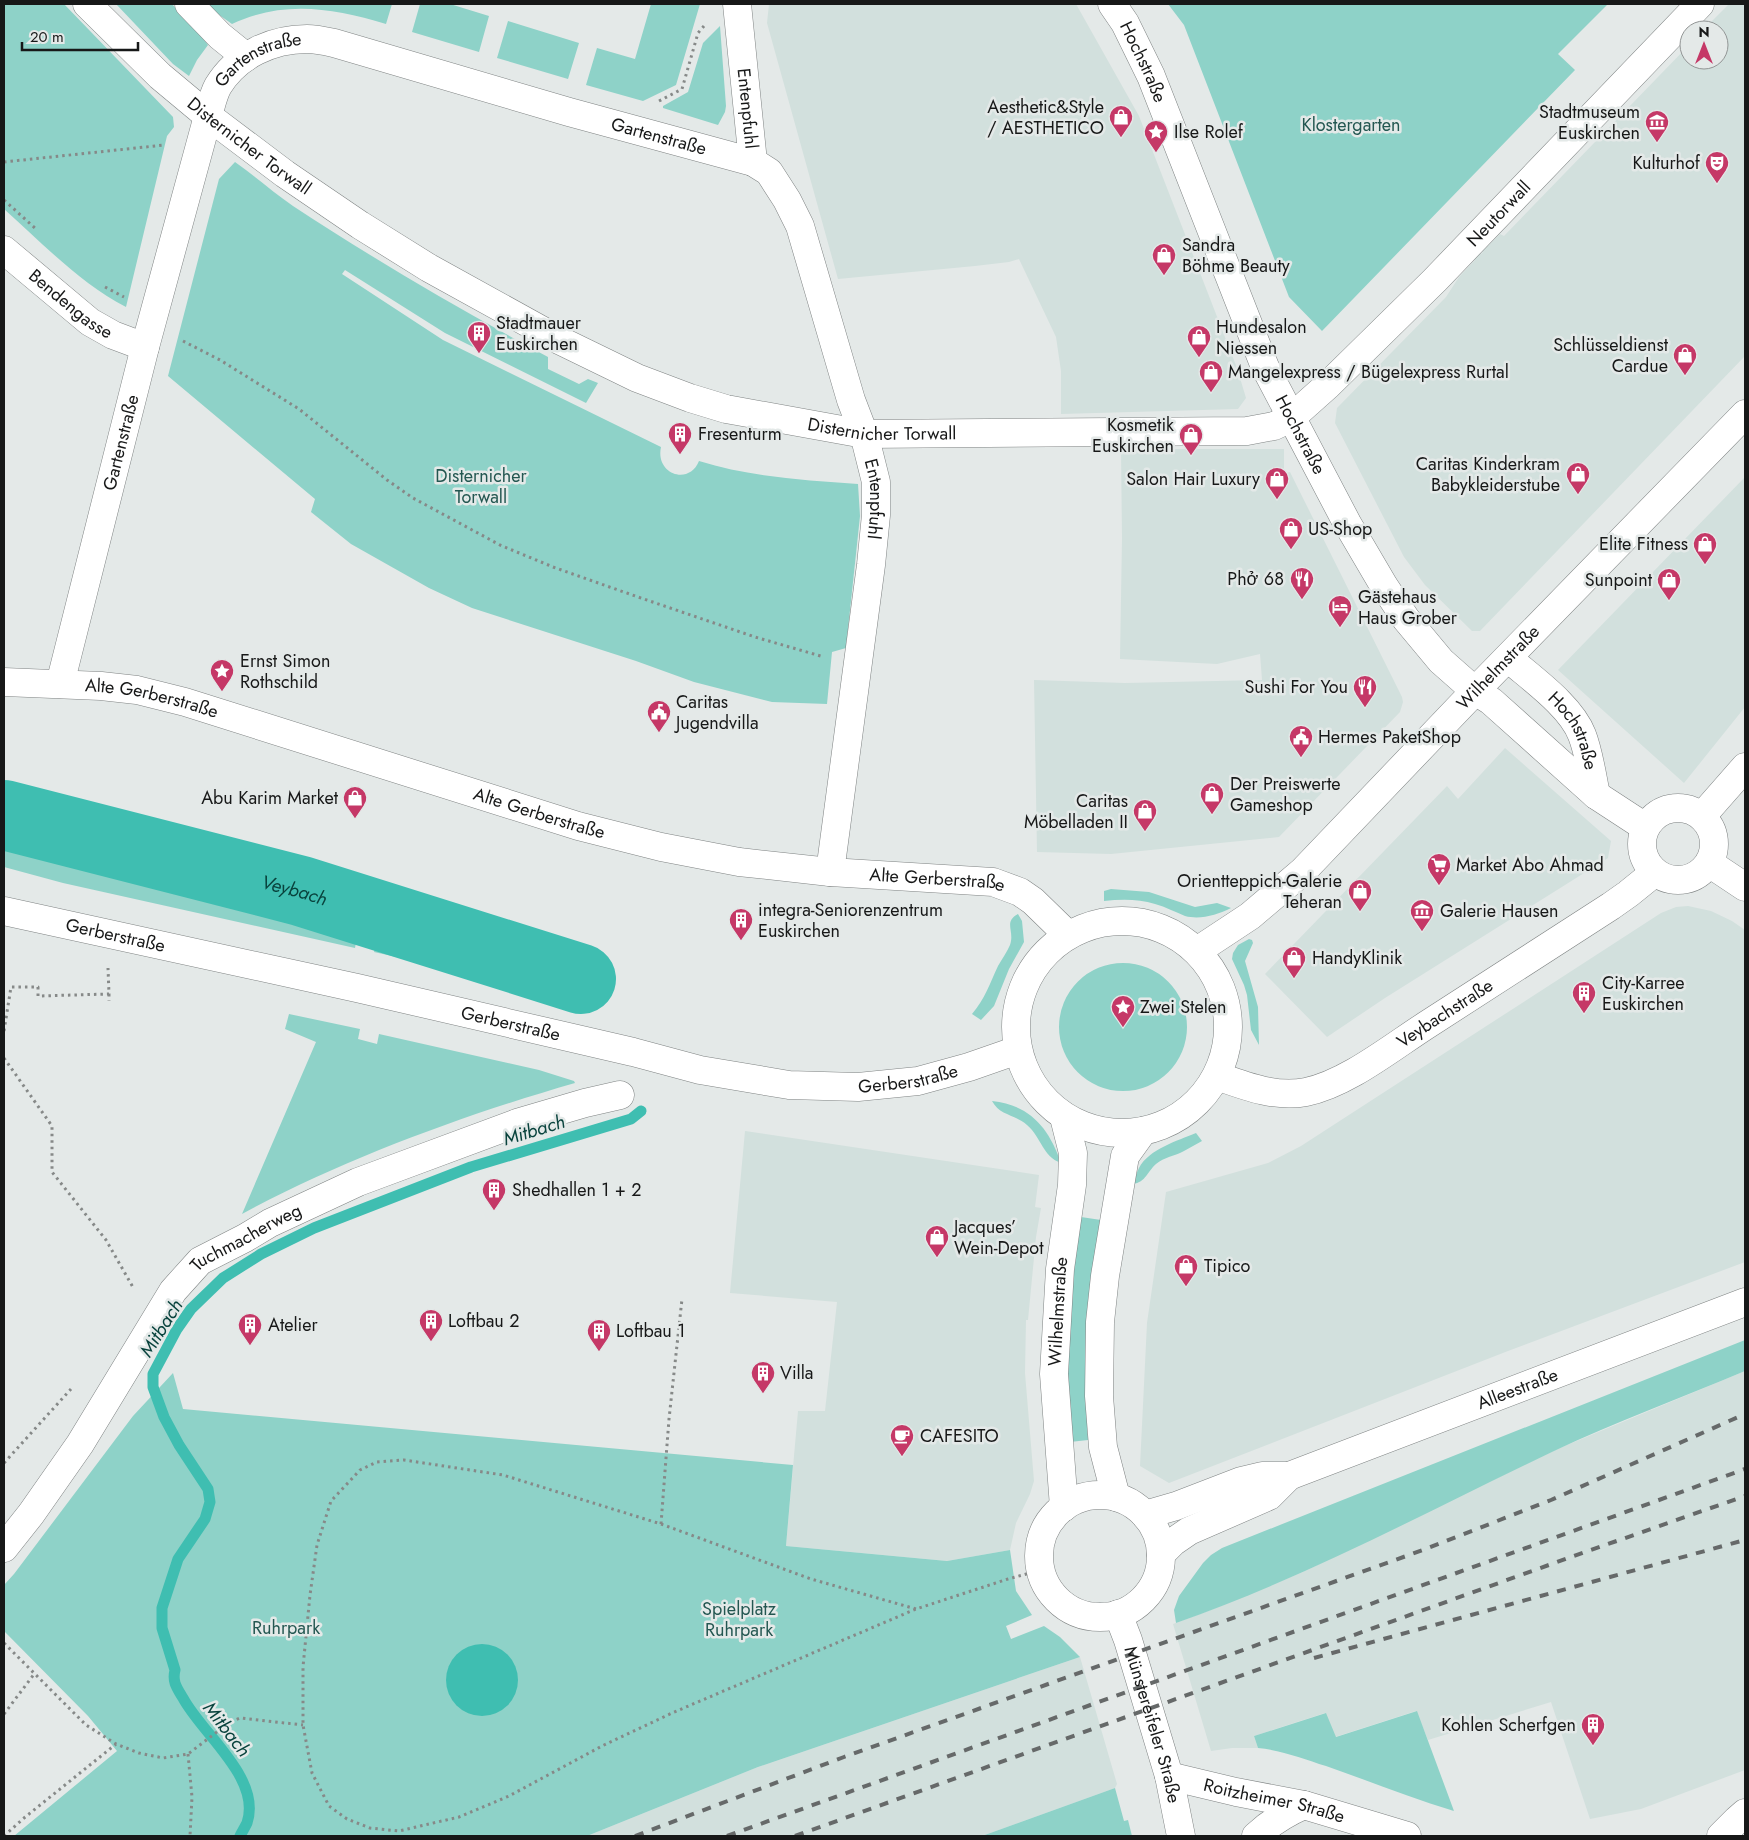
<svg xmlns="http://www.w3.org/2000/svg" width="1749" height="1840" viewBox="0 0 1749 1840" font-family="Jost,sans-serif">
	<rect width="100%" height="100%" fill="#e4e9e8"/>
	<path fill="#d2e0dd" d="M769,4H1076L1139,116L1237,368L1246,398L1238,409L1061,414V371L1056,337L1019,259L1009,262L975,266L838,279L767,23Z
		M1729,4H1745V356L1480,631H1472L1425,585L1404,557L1335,423L1337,408L1446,297L1459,277L1475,260L1472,256L1477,251L1481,254L1483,252L1479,249L1484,243L1488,246L1500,234L1504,236L1689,45V60H1719V30H1703Z
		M1121,449H1284V473L1290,472L1402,697L1403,702L1400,712L1279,837L1111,854L1037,852L1034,680L1125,683L1262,680L1260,654L1217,664L1120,659L1122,538Z
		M1745,477V707L1684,783L1558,670Z
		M1505,748L1611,841L1608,858L1385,998L1327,1037L1265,974L1447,786L1458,799Z
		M1688,906L1711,911L1732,921L1745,930V1262L1508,1351L1169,1483L1140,1466L1147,1323L1166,1192L1268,1163L1301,1146L1661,913L1676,907Z
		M745,1131L1039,1175L1035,1207L1041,1208L1036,1237L1028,1320H1026L1025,1373L1034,1481L1030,1494L1016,1523L1010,1550L947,1561L786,1546L798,1411H825L837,1302L730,1293Z
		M1745,1371V1770L1641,1809L1590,1819L1551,1702L1428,1740L1416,1711L1335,1737L1325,1713L1254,1736L1258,1748H1232L1211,1751L1173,1624L1208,1611L1303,1572L1555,1450Z
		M1080,1657L1117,1784L1115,1788L982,1836H587L758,1767Z"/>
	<path fill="#8ed2c8" d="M4,4H64L173,117L174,127L167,136L126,307C81,284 42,243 4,209Z
		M116,4H172L200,34L208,45L197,60L189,76L173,64Z
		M211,4H392L386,24C332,8 284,0 232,24L208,7Z
		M420,4H450L489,16L479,52L412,32Z
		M651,4H700L676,85L643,101L586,85L597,48L635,59Z
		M1168,4H1608L1558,54L1575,70L1322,331L1289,297L1184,25Z
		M508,21L579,43L568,79L497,58Z
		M720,26L726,106L725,112L718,125L663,108V106L688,92L703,43Z
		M235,162C255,176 273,192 293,206C375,260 461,310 548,357V369L579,384L588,379L598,383L586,403L445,333L345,270L342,274L443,340L661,447C655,474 689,486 699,461C750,477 805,480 858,484L860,516L846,648L832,652L827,704L772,702L694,682L636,661L472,608L429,588L351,544L311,512L315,499L168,376L219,179Z
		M4,788L286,860L505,927L590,954L576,997L374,952L377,941L357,937L355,948L63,883L4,867Z
		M1111,889L1149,892L1195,907L1217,903L1231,908C1217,915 1200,920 1185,916C1175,912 1166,907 1155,904C1139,899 1122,899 1104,901V891Z
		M1018,914L1022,921L1024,942L1009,969L994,1006L981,1020L972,1014C985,999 990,983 998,966C1002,959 1007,952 1010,945C1015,931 1003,922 1018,914Z
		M1249,939L1252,940L1253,943L1245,961L1258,1007L1259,1045L1251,1030L1247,995L1244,985L1232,959L1233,953L1238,945Z
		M1059 1027a64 64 0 1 1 128 0a64 64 0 1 1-128 0Z
		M289,1014L360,1029L358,1039L377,1044L379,1034L539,1070L574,1081L575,1083C464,1115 344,1159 242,1214L316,1042L285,1029Z
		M992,1101C1030,1105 1049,1128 1061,1163C1042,1156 1042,1138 1027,1125C1015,1114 1000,1116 992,1101Z
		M1196,1133L1202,1141C1196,1144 1190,1148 1184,1151C1175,1156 1164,1157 1156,1164C1147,1172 1146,1182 1133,1184C1135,1179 1136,1173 1139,1168C1149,1149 1177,1141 1196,1133Z
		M1081,1217L1101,1220L1087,1319L1085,1381L1088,1440L1070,1442C1064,1366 1070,1292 1081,1217Z
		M1745,1340V1371C1681,1398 1616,1422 1554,1451C1428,1511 1307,1577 1176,1623L1174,1610L1179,1596L1203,1563L1211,1555L1222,1548Z
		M173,1373L183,1409L793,1465L786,1546L947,1561L1010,1550L1016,1591L1032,1615L1006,1626L1011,1639L1044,1626L1060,1637L1080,1657L758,1767L587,1836H14L117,1751L88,1716L4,1631V1585L14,1574L133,1416Z
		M1417,1711L1454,1811C1411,1798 1369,1781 1326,1766C1304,1759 1281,1750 1258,1748L1254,1736L1326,1713L1336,1737Z
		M1115,1788L1124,1821L1128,1820L1132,1836H982Z"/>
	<path fill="#3fbeb1" d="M446 1680a36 36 0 1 1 72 0a36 36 0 1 1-72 0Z"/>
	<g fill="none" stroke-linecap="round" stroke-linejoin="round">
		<path stroke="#3fbeb1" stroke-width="11" d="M240,1836C242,1832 245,1827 247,1823C262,1778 202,1734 183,1698C177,1688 172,1682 175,1670L162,1628V1608L178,1559L205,1519L210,1502L208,1489L179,1445L164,1417L153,1387V1374L177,1329L191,1309L223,1278L261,1254L314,1228L471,1167L631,1119L641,1111"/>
		<path stroke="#3fbeb1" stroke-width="70" id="s1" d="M4,815L301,891L581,979"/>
		<g stroke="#7f8383" stroke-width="29">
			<g id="minor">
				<path id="s2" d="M87,4L160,76L208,116L285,174L360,225L429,268L561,341L637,378L690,398L726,409L864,434L1247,431L1274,426L1291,418L1328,385L1435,280L1700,4"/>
				<path d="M189,4L220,36L246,57"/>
				<path id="s3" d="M737,4L753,162"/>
				<path id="s4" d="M1112,4L1125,23L1151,76L1265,367L1347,523L1384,586L1406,619L1441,661L1475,691L1491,701L1596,795L1645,827"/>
				<path id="s5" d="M4,250L90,322L113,335L145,347"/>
				<path id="s6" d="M1508,658C1532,679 1571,706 1582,735C1589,753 1592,775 1596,795"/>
				<path id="s7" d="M4,682L101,686L137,690L185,702L578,826L661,847L739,862L830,872L993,882L1020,892L1033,901L1068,935"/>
				<path id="s8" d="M60,684L145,347L208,116C211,106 213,95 218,86C237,55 272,39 307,39C316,39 325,41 334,43L569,112L753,162L769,172L787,200L800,226L851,400L864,434L876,482V515L871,565L830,872"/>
				<circle cx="1678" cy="844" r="36"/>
				<path d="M1702,816L1745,767"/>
				<path d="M1709,863L1745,887"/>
				<path id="s9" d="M1217,1076C1245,1086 1275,1098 1306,1092C1346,1084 1391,1048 1425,1026C1487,986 1549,946 1611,906L1628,894L1654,873"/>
				<path id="s10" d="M4,1548L31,1514L80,1444L173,1291L200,1261L245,1238L270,1223L358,1182L517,1123L585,1103L620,1095"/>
				<path d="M1721,1836L1737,1820L1745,1813"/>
			</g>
		</g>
		<g stroke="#7f8383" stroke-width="29">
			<g id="tertiary">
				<path id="s11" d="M4,911L357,988L633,1052L700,1070L789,1085L858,1087L918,1081L969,1067L1018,1050"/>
				<circle cx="1122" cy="1027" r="106"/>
				<path id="s12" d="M1197,951L1250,916L1303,871L1475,691L1745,414"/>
				<circle cx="1100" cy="1556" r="61"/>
				<path d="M1116,1497L1103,1447L1099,1396L1100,1322L1105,1276L1125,1156L1143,1131"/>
				<path id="s13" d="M1064,1507L1054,1374L1060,1269L1072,1185L1073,1153L1064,1117"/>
				<path id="s14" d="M1145,1515L1176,1506L1241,1481L1262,1476H1289L1745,1302"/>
				<path d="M1161,1554L1173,1542L1189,1531L1269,1496L1289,1476"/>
				<path id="s15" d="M1118,1614L1128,1640L1169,1776L1181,1836"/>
				<path id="s16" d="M1169,1776L1236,1792L1304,1805L1407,1836"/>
				<path d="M1256,1836C1271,1822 1286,1813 1304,1805"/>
			</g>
		</g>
		<path stroke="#868988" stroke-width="3" stroke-dasharray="2.5 4" stroke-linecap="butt" d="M659,101L682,89L698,33L704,26
			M4,162L164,145
			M4,200L36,229
			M105,287L124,297
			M183,341L220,360L299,409L387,480L413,498L500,545L553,567L638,597L755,637L824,657
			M109,994V1001
			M4,1031L11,987H38V996L109,994L108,968
			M4,1058L52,1126V1172L106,1240L134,1289
			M4,1463L71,1389
			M661,1524L669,1419L682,1299
			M916,1609L811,1579L661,1524L503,1475L404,1460L377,1462L360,1470L331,1501L317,1545L310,1595L303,1667V1725L312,1773L329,1806L347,1819L370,1828L399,1831L459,1817L509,1796L602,1746L672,1713L916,1609L1008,1579L1041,1570
			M4,1643L86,1725L116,1744L139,1753L163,1758L188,1754L230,1722L240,1718L303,1725
			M4,1714L35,1673
			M188,1754L192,1797L190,1836
			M4,1836L24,1818L116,1744"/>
		<use href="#minor" stroke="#fff" stroke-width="28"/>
		<use href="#tertiary" stroke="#fff" stroke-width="28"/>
		<path stroke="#666969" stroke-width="4" stroke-dasharray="9 9" stroke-linecap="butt" d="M1314,1658L1745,1540
			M635,1836L844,1757L1423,1550L1551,1500L1745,1414
			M727,1836L1745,1469
			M795,1836L1571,1557L1745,1496"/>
	</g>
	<defs>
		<g id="shop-pin" transform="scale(1.25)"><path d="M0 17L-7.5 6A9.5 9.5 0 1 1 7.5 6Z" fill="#c53867" stroke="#e4e9e8"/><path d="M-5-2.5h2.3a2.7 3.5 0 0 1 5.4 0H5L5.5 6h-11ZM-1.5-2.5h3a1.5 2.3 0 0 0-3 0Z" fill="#fff"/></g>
		<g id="museum-pin" transform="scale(1.25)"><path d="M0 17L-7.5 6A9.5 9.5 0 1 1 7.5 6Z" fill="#c53867" stroke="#e4e9e8"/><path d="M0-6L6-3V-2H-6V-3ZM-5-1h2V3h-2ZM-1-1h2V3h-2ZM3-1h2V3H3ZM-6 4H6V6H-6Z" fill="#fff"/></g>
		<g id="sight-pin" transform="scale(1.25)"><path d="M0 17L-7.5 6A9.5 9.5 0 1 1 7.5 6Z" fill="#c53867" stroke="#e4e9e8"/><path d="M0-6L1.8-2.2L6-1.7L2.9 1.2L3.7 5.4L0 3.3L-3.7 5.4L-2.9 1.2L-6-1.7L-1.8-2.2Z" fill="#fff"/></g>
		<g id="theatre-pin" transform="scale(1.25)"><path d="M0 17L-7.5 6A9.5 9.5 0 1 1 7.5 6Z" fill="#c53867" stroke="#e4e9e8"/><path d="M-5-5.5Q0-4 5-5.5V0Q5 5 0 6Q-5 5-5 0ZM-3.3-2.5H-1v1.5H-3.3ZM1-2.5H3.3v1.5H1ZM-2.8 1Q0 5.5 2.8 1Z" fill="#fff"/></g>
		<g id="building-pin" transform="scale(1.25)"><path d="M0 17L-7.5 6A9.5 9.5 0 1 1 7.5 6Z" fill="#c53867" stroke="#e4e9e8"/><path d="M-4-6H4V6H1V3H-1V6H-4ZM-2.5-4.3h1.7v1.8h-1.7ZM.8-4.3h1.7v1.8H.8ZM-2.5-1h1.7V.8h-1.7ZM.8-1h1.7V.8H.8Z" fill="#fff"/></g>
		<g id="restaurant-pin" transform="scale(1.25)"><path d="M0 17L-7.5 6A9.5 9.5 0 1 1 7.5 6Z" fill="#c53867" stroke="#e4e9e8"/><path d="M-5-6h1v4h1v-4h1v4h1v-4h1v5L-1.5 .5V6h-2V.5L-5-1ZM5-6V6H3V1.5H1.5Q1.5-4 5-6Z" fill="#fff"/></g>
		<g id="hotel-pin" transform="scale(1.25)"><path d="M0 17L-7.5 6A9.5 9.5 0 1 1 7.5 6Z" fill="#c53867" stroke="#e4e9e8"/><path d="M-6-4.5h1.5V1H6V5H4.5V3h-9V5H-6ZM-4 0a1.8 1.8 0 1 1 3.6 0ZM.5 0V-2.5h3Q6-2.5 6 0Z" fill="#fff"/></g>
		<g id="civic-pin" transform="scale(1.25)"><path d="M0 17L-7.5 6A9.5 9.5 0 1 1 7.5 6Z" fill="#c53867" stroke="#e4e9e8"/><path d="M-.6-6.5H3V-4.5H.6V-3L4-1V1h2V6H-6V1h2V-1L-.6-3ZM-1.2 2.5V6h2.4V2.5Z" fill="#fff"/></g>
		<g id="supermarket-pin" transform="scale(1.25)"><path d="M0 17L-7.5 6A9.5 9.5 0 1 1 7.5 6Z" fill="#c53867" stroke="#e4e9e8"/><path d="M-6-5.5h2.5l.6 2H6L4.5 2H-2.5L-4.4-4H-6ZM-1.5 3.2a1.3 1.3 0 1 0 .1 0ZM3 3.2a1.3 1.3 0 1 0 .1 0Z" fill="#fff"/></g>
		<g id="cafe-pin" transform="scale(1.25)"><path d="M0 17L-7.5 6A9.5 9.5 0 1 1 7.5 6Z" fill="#c53867" stroke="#e4e9e8"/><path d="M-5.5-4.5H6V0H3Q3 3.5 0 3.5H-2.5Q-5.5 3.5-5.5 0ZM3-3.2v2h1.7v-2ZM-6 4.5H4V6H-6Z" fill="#fff"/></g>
	</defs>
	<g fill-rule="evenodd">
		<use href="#shop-pin" x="1121" y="117"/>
		<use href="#museum-pin" x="1657" y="122"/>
		<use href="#sight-pin" x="1156" y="132"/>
		<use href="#theatre-pin" x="1717" y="163"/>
		<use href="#shop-pin" x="1164" y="255"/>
		<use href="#building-pin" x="479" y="333"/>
		<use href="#shop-pin" x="1199" y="337"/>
		<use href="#shop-pin" x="1685" y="355"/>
		<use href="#shop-pin" x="1211" y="372"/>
		<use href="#building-pin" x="680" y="434"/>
		<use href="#shop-pin" x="1191" y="435"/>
		<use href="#shop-pin" x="1578" y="474"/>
		<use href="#shop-pin" x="1277" y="479"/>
		<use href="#shop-pin" x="1291" y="529"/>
		<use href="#shop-pin" x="1705" y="544"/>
		<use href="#restaurant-pin" x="1302" y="579"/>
		<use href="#shop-pin" x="1669" y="580"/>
		<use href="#hotel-pin" x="1340" y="607"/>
		<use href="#sight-pin" x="222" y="671"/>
		<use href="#restaurant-pin" x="1365" y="687"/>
		<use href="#civic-pin" x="659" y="712"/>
		<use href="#civic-pin" x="1301" y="737"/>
		<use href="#shop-pin" x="1212" y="794"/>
		<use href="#shop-pin" x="355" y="798"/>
		<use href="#shop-pin" x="1145" y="811"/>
		<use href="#supermarket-pin" x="1439" y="865"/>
		<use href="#shop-pin" x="1360" y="891"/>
		<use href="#museum-pin" x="1422" y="911"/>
		<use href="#building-pin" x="741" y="920"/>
		<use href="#shop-pin" x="1294" y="958"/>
		<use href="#building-pin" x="1584" y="993"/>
		<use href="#sight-pin" x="1123" y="1007"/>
		<use href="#building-pin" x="494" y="1190"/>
		<use href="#shop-pin" x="937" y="1237"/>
		<use href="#shop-pin" x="1186" y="1266"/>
		<use href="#building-pin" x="431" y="1321"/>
		<use href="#building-pin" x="250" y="1325"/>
		<use href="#building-pin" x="599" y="1331"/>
		<use href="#building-pin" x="763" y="1373"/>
		<use href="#cafe-pin" x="902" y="1436"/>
		<use href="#building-pin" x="1593" y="1725"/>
	</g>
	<g text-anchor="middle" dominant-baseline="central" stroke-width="5" stroke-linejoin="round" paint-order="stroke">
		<g font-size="18" fill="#171818" stroke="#e4e9e8">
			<text stroke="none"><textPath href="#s4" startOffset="66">Hochstraße</textPath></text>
			<text stroke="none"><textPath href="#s8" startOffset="669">Gartenstraße</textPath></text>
			<text stroke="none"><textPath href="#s3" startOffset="105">Entenpfuhl</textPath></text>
			<text stroke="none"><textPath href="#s8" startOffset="1089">Gartenstraße</textPath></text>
			<text stroke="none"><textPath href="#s2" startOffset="216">Disternicher Torwall</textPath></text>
			<text stroke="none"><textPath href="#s2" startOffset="1624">Neutorwall</textPath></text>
			<text stroke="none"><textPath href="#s5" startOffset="86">Bendengasse</textPath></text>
			<text stroke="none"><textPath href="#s2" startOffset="921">Disternicher Torwall</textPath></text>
			<text stroke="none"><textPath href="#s4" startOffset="471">Hochstraße</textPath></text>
			<text stroke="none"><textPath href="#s8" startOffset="249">Gartenstraße</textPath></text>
			<text stroke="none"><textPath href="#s8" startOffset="1552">Entenpfuhl</textPath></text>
			<text stroke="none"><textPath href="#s12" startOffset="415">Wilhelmstraße</textPath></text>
			<text stroke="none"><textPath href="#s7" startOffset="149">Alte Gerberstraße</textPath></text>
			<text stroke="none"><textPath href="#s6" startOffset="100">Hochstraße</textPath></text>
			<text stroke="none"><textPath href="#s7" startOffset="554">Alte Gerberstraße</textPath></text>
			<text stroke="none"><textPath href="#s7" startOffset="959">Alte Gerberstraße</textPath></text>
			<text stroke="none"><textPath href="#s11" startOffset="114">Gerberstraße</textPath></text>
			<text stroke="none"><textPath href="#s9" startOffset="252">Veybachstraße</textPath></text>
			<text stroke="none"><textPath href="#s11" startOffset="519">Gerberstraße</textPath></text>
			<text stroke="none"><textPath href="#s11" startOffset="924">Gerberstraße</textPath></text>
			<text stroke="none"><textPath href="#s10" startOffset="400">Tuchmacherweg</textPath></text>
			<text stroke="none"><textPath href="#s13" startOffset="196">Wilhelmstraße</textPath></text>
			<text stroke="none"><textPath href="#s14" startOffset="395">Alleestraße</textPath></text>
			<text stroke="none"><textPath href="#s15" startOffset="116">Münstereifeler Straße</textPath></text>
			<text stroke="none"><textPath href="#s16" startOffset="108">Roitzheimer Straße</textPath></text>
		</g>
		<g font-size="18" fill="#171818" stroke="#e4e9e8" text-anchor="start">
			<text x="1104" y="107" text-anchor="end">Aesthetic&amp;Style<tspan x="1104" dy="21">/ AESTHETICO</tspan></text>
			<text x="1640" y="112" text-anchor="end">Stadtmuseum<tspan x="1640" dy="21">Euskirchen</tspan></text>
			<text x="1174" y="132">Ilse Rolef</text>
			<text x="1700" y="163" text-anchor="end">Kulturhof</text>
			<text x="1182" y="245">Sandra<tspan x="1182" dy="21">Böhme Beauty</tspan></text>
			<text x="496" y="323">Stadtmauer<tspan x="496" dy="21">Euskirchen</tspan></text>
			<text x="1216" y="327">Hundesalon<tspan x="1216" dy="21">Niessen</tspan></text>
			<text x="1668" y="345" text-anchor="end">Schlüsseldienst<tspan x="1668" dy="21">Cardue</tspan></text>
			<text x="1228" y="372">Mangelexpress / Bügelexpress Rurtal</text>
			<text x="1174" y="425" text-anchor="end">Kosmetik<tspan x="1174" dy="21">Euskirchen</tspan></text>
			<text x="698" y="434">Fresenturm</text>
			<text x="1560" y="464" text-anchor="end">Caritas Kinderkram<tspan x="1560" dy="21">Babykleiderstube</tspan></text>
			<text x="1260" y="479" text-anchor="end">Salon Hair Luxury</text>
			<text x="1308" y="529">US-Shop</text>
			<text x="1688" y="544" text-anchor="end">Elite Fitness</text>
			<text x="1284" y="579" text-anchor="end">Phở 68</text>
			<text x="1652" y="580" text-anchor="end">Sunpoint</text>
			<text x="1358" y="597">Gästehaus<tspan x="1358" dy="21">Haus Grober</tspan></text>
			<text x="240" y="661">Ernst Simon<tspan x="240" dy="21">Rothschild</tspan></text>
			<text x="1348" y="687" text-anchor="end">Sushi For You</text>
			<text x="676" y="702">Caritas<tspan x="676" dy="21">Jugendvilla</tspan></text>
			<text x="1318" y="737">Hermes PaketShop</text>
			<text x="1230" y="784">Der Preiswerte<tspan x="1230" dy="21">Gameshop</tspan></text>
			<text x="338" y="798" text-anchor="end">Abu Karim Market</text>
			<text x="1128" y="801" text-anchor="end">Caritas<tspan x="1128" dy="21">Möbelladen II</tspan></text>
			<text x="1456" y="865">Market Abo Ahmad</text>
			<text x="1342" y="881" text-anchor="end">Orientteppich-Galerie<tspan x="1342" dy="21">Teheran</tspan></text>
			<text x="758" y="910">integra-Seniorenzentrum<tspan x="758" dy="21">Euskirchen</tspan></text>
			<text x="1440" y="911">Galerie Hausen</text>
			<text x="1312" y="958">HandyKlinik</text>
			<text x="1602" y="983">City-Karree<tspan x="1602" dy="21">Euskirchen</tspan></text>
			<text x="1140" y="1007">Zwei Stelen</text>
			<text x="512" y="1190">Shedhallen 1 + 2</text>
			<text x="954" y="1227">Jacques’<tspan x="954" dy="21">Wein-Depot</tspan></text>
			<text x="1204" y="1266">Tipico</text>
			<text x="448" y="1321">Loftbau 2</text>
			<text x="268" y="1325">Atelier</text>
			<text x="616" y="1331">Loftbau 1</text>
			<text x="780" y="1373">Villa</text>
			<text x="920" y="1436">CAFESITO</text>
			<text x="1576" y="1725" text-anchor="end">Kohlen Scherfgen</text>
		</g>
		<g font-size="18" fill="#235751" stroke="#e4e9e8">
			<text x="1351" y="125">Klostergarten</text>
			<text x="481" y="476">Disternicher<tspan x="481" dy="21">Torwall</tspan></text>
			<text x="739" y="1609">Spielplatz<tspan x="739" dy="21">Ruhrpark</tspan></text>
			<text x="286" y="1628">Ruhrpark</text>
		</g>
		<g font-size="19" font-style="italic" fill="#09433d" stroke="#e4e9e8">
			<text stroke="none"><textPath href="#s1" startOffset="300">Veybach</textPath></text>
			<text transform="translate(534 1130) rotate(-17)">Mitbach</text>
			<text transform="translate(161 1328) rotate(-58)">Mitbach</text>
			<text transform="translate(227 1729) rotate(52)">Mitbach</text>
		</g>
	</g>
	<rect width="1749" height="1840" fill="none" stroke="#171818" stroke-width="10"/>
	<g transform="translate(1704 45)"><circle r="24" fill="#e4e9e8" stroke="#929595"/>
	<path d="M0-4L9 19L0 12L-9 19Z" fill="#c53867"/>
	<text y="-8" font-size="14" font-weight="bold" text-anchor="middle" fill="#171818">N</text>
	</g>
	<path d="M22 42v8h116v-8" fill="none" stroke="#171818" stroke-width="2.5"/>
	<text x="30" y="42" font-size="15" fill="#171818" stroke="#e4e9e8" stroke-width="4" paint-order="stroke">20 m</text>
</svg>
